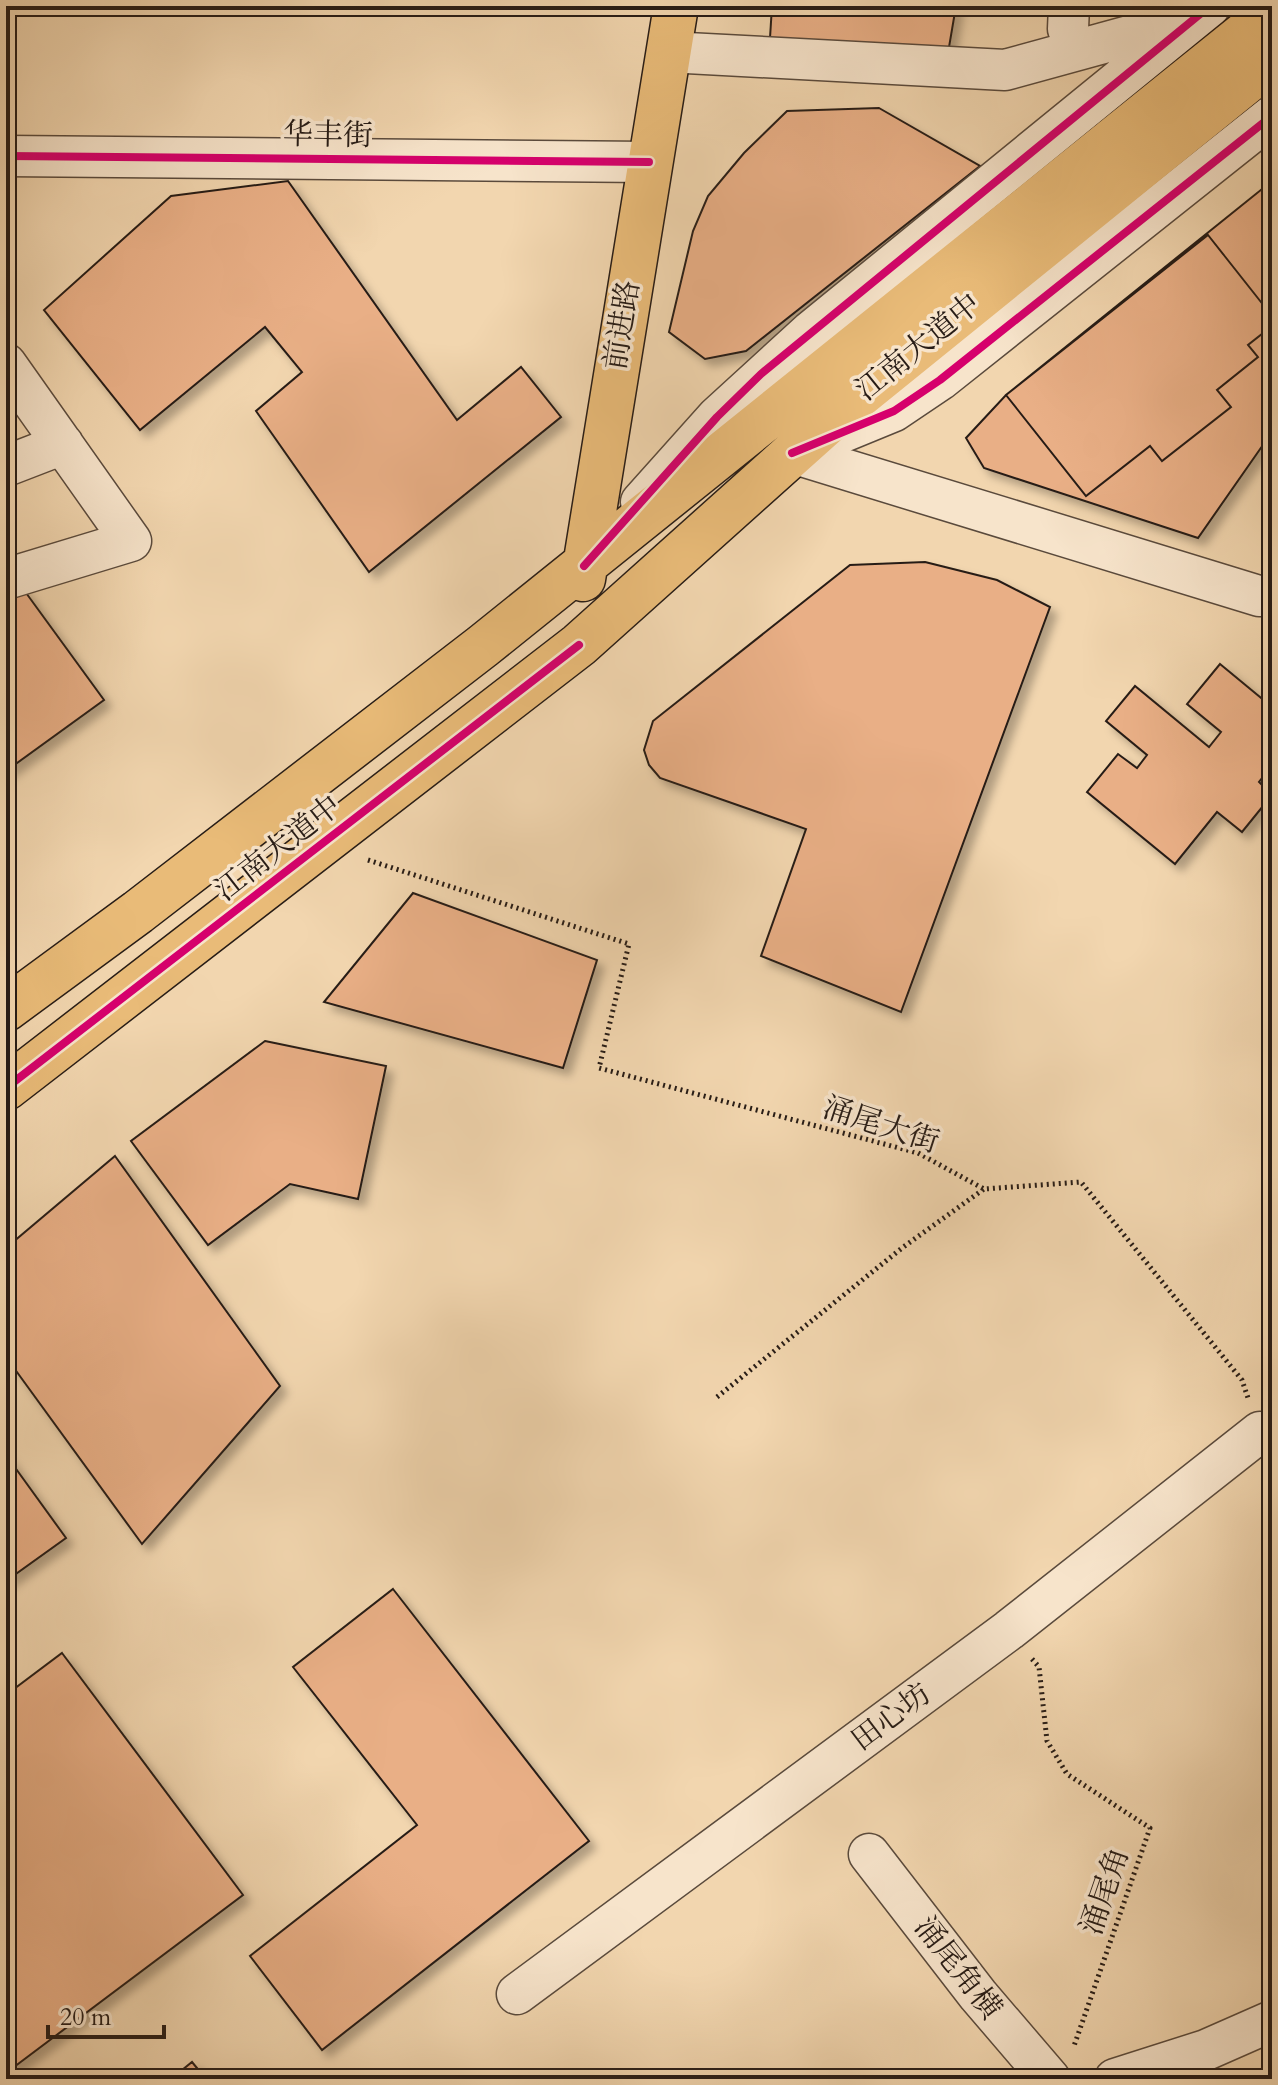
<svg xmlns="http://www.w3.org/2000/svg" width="1278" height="2085" viewBox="0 0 1278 2085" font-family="Cardo,'Noto Serif SC',serif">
	<defs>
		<filter id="shadow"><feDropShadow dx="7" dy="7" stdDeviation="4" flood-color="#0004"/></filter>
	</defs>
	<rect width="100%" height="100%" fill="#f2d6af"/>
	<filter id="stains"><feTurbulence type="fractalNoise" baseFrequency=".0025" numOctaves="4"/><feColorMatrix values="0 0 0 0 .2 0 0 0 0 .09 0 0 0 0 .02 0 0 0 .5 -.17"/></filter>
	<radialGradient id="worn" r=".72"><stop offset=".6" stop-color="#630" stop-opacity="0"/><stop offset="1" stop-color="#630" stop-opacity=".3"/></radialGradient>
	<path fill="#e9af86" stroke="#271c16" stroke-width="2" filter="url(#shadow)" d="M772,6H956L947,59L770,38Z
		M1121,6H1156L1135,23Z
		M879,108L980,166L746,351L705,359L669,332L693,231L708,196L744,153L787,111Z
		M288,181L457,420L521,367L561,417L369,572L256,411L302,372L265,327L140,430L44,310L171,196Z
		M1272,181V432L1198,538L984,468L966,438L1006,395Z
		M1208,235L1272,316V326L1248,345L1258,357L1217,390L1231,407L1162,461L1150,446L1086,496L1006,395Z
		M925,562L997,580L1050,607L901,1012L761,956L806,829L660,778L649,765L644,750L653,721L850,565Z
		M21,586L104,700L6,771V597Z
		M1220,664L1272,707V777L1266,773L1259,782L1272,795L1242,832L1217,812L1175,864L1087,792L1118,754L1137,768L1147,755L1106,721L1135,686L1209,747L1221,732L1187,704Z
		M413,893L597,960L563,1068L324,1002Z
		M265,1041L386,1066L358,1199L290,1184L208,1245L131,1141Z
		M115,1156L280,1386L142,1544L6,1357V1248Z
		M6,1455L66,1538L6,1581Z
		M393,1589L589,1841L322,2050L250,1956L417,1825L293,1667Z
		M62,1653L243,1895L6,2073V1695Z
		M192,2062L206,2079H171Z"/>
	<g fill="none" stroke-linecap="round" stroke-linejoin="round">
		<g stroke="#5a4a3c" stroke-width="43">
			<path id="minor" d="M1068,29L1069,6
				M668,52L1005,70L1180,22
				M6,156L649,162
				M6,364L131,541L6,579
				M799,450L894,411L940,380L1272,116
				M792,453L1259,596L1272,595
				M6,466L63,444
				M641,502L717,417L810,332L1210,6
				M869,1854L978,1995L1050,2079
				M517,1994L1009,1630L1260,1432
				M1115,2079L1206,2050L1272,2021"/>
		</g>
		<g stroke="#271c16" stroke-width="47">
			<path id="major" d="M583,579L676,6
				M6,1009L138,912L483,646L1272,12
				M6,1088L579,645L839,412L1272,61"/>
		</g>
		<path stroke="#271c16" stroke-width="5" stroke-dasharray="2 4" stroke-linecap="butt" d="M368,860L629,944L599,1068L918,1153L984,1189L1081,1182L1242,1380L1248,1398
			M717,1397L902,1248L984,1189
			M1032,1659L1039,1667L1047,1741L1067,1774L1150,1828L1074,2046"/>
		<use href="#minor" stroke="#f7e4cb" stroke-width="40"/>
		<use href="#major" stroke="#e9bb78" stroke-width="44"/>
		<g stroke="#f7e4cb" stroke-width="13">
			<path id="cycleway" d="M6,156L649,162
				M792,453L894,411L940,380L1272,116
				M584,566L717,417L761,374L1210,6
				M6,1088L579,645"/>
		</g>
		<use href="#cycleway" stroke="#d6006c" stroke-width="8"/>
	</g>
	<g text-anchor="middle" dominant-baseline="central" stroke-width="7" stroke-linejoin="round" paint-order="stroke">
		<g font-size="30" fill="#271c16" stroke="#f7e4cb">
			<text transform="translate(328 135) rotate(1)">华丰街</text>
			<text transform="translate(622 325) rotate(-81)">前进路</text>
			<text transform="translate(918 347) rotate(-39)">江南大道中</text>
			<text transform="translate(278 848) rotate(-38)">江南大道中</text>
			<text transform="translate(881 1125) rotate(18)">涌尾大街</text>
			<text transform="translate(891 1717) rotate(-37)">田心坊</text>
			<text transform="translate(1105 1891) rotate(-71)">涌尾角</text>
			<text transform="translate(958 1968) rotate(52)">涌尾角横</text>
		</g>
	</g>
	<rect width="1278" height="2085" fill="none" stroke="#f2d6af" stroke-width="32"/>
	<rect x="8" y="8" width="1262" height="2069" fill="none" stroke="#271c16" stroke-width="4"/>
	<rect x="16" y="16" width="1246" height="2053" fill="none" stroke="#271c16" stroke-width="2"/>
	<path d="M48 2025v12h116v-12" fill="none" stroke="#271c16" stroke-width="4"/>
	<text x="60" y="2025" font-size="24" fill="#271c16" stroke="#f7e4cb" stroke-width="6" paint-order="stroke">20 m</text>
	<rect width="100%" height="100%" filter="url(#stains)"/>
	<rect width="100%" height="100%" fill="url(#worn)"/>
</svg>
